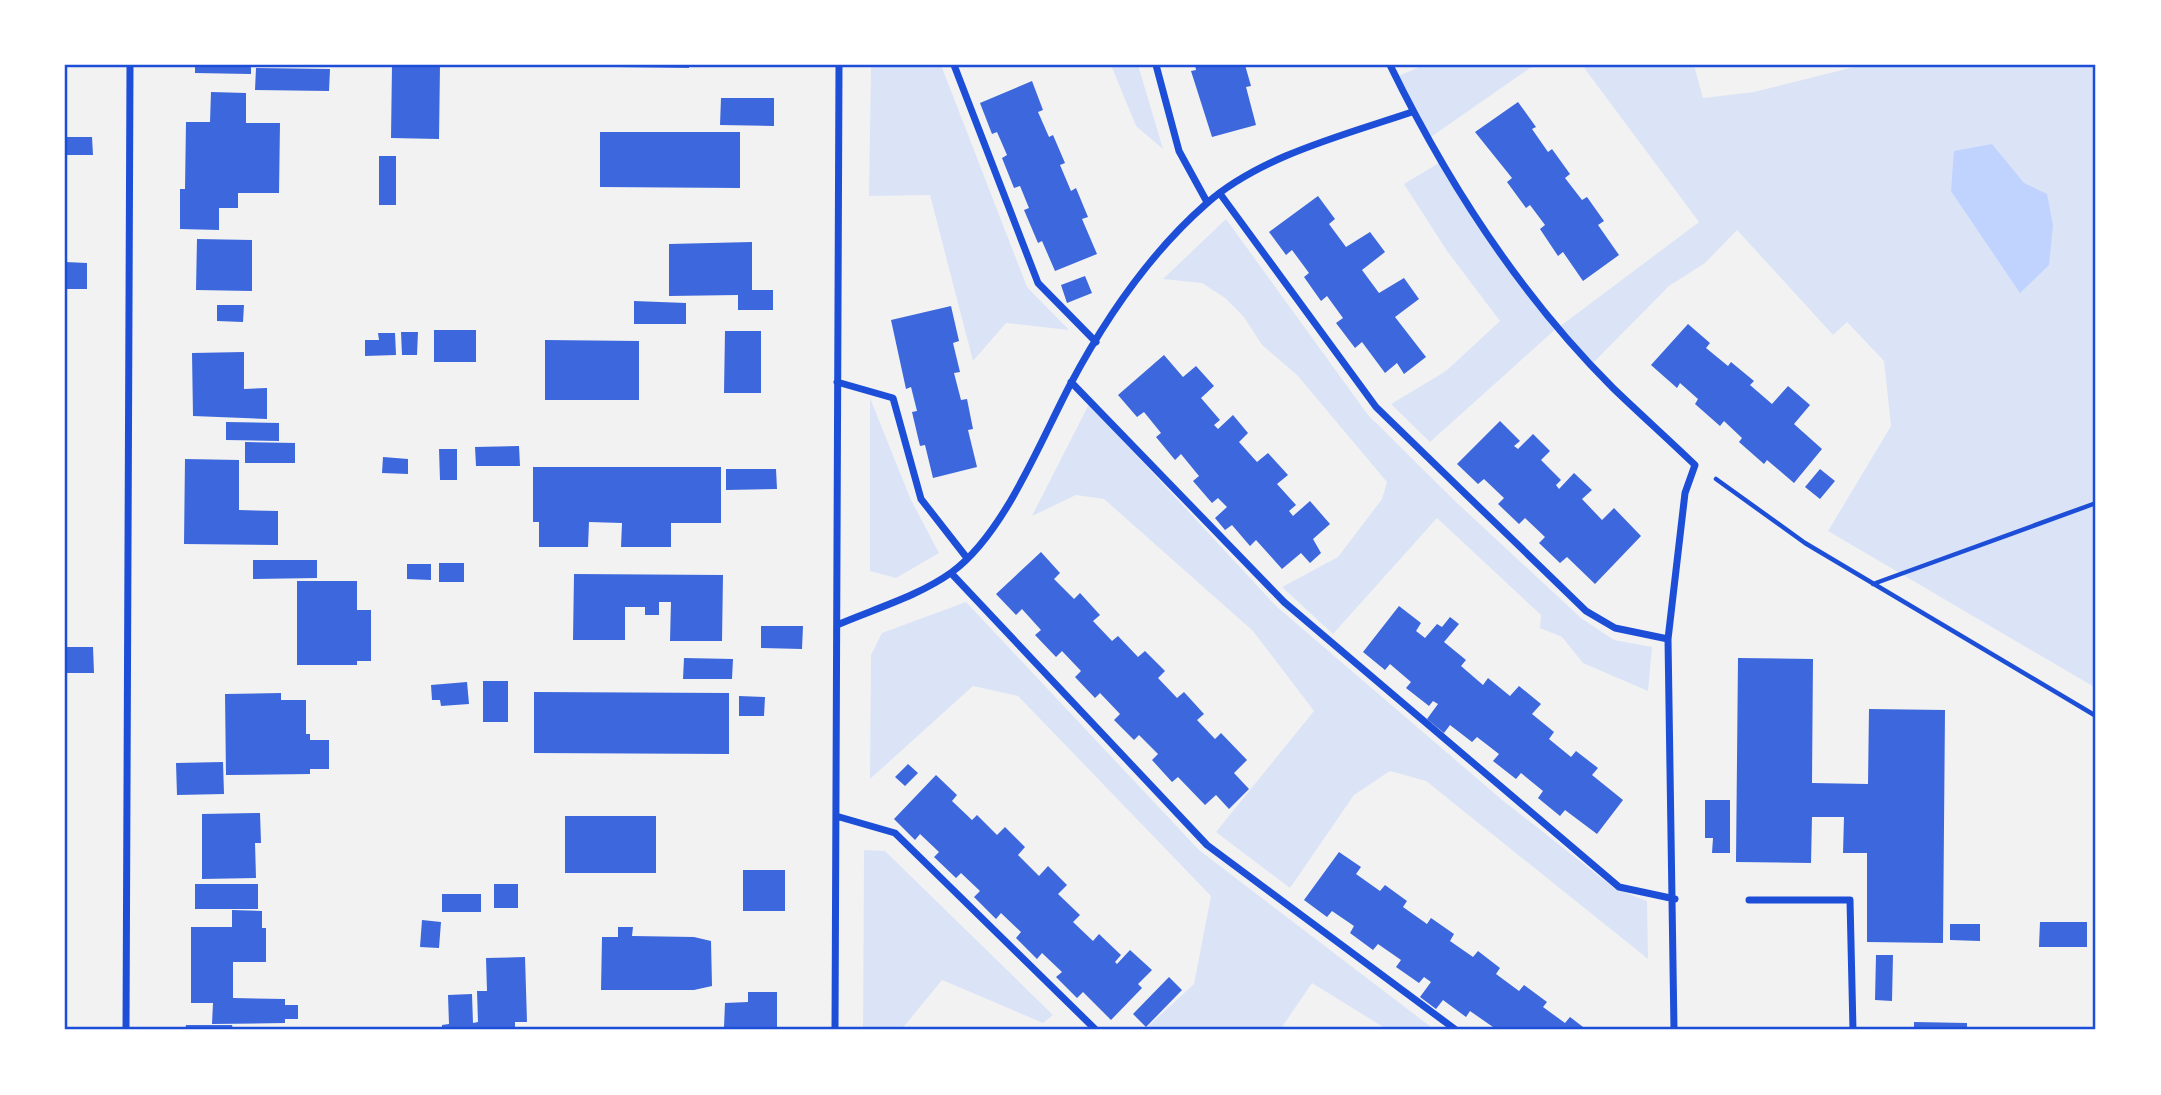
<svg xmlns="http://www.w3.org/2000/svg" width="2161" height="1095" viewBox="0 0 2161 1095" font-family="Raleway,sans-serif">
	<rect width="100%" height="100%" fill="#f2f2f2"/>
	<path fill="#dbe4f7" d="M871,65H941L1027,287L1069,330L1006,323L973,361L930,195L869,196Z
		M1111,65H1138L1163,149L1136,126Z
		M1424,65H1549L1530,68L1428,139L1396,77Z
		M1582,65H1694L1703,98L1754,92L1862,65H2096V688L1828,531L1891,426L1884,361L1847,322L1833,335L1737,230L1705,263L1669,286L1592,364L1558,327L1430,442L1391,404L1446,371L1500,321L1447,251L1404,184L1442,161L1494,244L1559,327L1699,222Z
		M1226,219L1368,415L1456,502L1581,618L1614,640L1652,647L1648,691L1583,663L1562,637L1540,628L1541,615L1437,518L1333,634L1282,587L1338,557L1382,499L1387,482L1297,375L1262,345L1244,317L1225,298L1202,283L1163,279Z
		M870,398L911,500L939,553L896,578L870,571Z
		M1089,404L1276,606L1501,799L1614,888L1647,901L1648,959L1426,781L1390,771L1354,795L1290,888L1216,832L1314,711L1253,631L1104,499L1076,495L1032,516Z
		M966,602L1199,850L1435,1030H1388L1312,983L1280,1030H1144L1194,984L1211,896L1018,696L973,686L870,779L871,655L882,633Z
		M864,850L885,851L1053,1015L1043,1023L942,980L901,1030H863Z"/>
	<path fill="#bfd3fe" d="M1992,144L2024,183L2047,194L2053,225L2049,265L2020,293L1951,191L1954,151Z"/>
	<path fill="#3d67dc" d="M195,65H251V74L195,73Z
		M392,65H440L439,139L391,138Z
		M615,65H689V68L615,67Z
		M1195,65H1245L1251,86L1246,87L1256,125L1212,137L1191,71L1196,70Z
		M256,68L330,69L329,91L255,90Z
		M1032,81L1043,110L1038,112L1049,137L1053,135L1065,163L1060,165L1071,191L1076,188L1088,217L1082,219L1097,254L1055,271L1042,241L1038,243L1024,210L1029,208L1020,186L1014,188L1002,158L1007,155L997,132L992,134L980,103Z
		M211,92L246,93V123H280L279,193H238V208H219V230L180,229V189H185L186,122H210Z
		M721,98H774V126L720,125Z
		M1518,102L1536,127L1532,129L1548,152L1552,149L1570,174L1565,178L1582,200L1587,197L1604,221L1598,225L1619,255L1583,281L1563,252L1558,256L1540,229L1545,225L1530,205L1526,208L1507,182L1512,178L1475,132Z
		M600,132H740V188L600,187Z
		M65,137H92L93,155H65Z
		M379,156H396V205H379Z
		M1318,196L1335,219L1329,224L1346,247L1370,232L1385,252L1362,270L1379,293L1404,278L1419,299L1395,317L1426,357L1404,374L1397,363L1385,373L1362,342L1355,348L1336,323L1343,318L1327,296L1321,301L1304,277L1309,273L1292,250L1286,255L1269,232Z
		M197,239L252,240V291L196,290Z
		M752,242V290H773V310H738V295L669,296V244Z
		M65,262L87,263V289H65Z
		M1085,276L1092,293L1067,303L1061,285Z
		M634,301L686,303V324H634Z
		M217,305H244L243,322L217,321Z
		M951,306L959,341L953,343L960,372L954,373L961,400L967,399L973,429L968,430L977,467L933,478L925,445L920,446L912,412L917,411L911,387L906,389L891,320Z
		M1688,324L1710,343L1706,348L1728,366L1731,362L1754,381L1750,385L1772,404L1788,386L1810,405L1794,424L1822,449L1794,483L1767,460L1764,464L1739,442L1742,438L1724,421L1720,426L1695,404L1698,399L1680,383L1677,388L1651,365Z
		M434,330H476V362H434Z
		M725,331H761V393H724Z
		M401,332H418L417,355H402Z
		M378,333H395L396,355L365,356V340H379Z
		M545,340L639,341V400H545Z
		M244,352V389L267,388V419L193,416L192,353Z
		M1164,355L1183,377L1196,366L1214,386L1201,398L1220,420L1214,425L1218,429L1233,415L1248,433L1239,442L1257,462L1268,453L1288,475L1277,484L1296,505L1289,511L1293,516L1310,501L1330,524L1313,539L1321,553L1310,563L1301,553L1282,569L1256,540L1250,546L1232,525L1225,530L1215,518L1227,507L1218,498L1212,503L1193,481L1199,476L1181,454L1175,460L1156,437L1161,433L1144,412L1137,417L1118,395Z
		M1500,421L1520,441L1514,446L1518,449L1533,434L1550,451L1541,460L1561,480L1556,485L1559,489L1574,473L1592,490L1582,499L1602,520L1614,508L1641,536L1595,584L1567,557L1560,563L1539,543L1545,537L1525,518L1519,524L1498,504L1504,498L1484,479L1478,484L1457,464Z
		M226,422L279,423V441L226,440Z
		M245,442L295,443V463H245Z
		M519,446L520,466H476L475,447Z
		M439,449H457V480H440Z
		M383,457L408,459V474L382,473Z
		M185,459L239,460V510L278,511V545L184,544Z
		M533,467H721V523H671V547H621L622,523L589,522L588,547H539V522H533Z
		M726,469H776L777,489L726,490Z
		M1820,469L1835,481L1820,499L1805,487Z
		M1041,552L1060,573L1054,579L1074,599L1080,593L1100,615L1093,621L1112,641L1118,636L1138,657L1145,651L1165,671L1158,678L1177,698L1184,692L1204,714L1197,720L1215,739L1221,733L1247,760L1234,773L1249,789L1229,809L1216,795L1205,805L1178,777L1172,782L1152,760L1158,754L1139,735L1134,740L1114,720L1120,714L1100,693L1095,698L1075,677L1081,671L1062,651L1056,657L1035,635L1041,630L1022,609L1016,615L996,594Z
		M253,560H317V578L253,579Z
		M439,563H464V582H439Z
		M407,564H431V580L407,579Z
		M574,574L723,575L722,641H670L671,602H659V615H645V607H625V640H573Z
		M297,581H357V610H371V661H357V665H297Z
		M1399,606L1421,623L1416,631L1425,638L1437,624L1442,627L1450,617L1459,624L1444,642L1466,660L1461,666L1483,685L1488,678L1510,696L1519,686L1541,704L1532,714L1554,732L1549,739L1571,757L1576,751L1598,768L1592,775L1623,800L1597,834L1565,810L1560,816L1538,798L1543,791L1521,773L1516,779L1493,761L1499,754L1477,737L1472,742L1450,725L1444,733L1427,719L1438,704L1433,701L1429,706L1406,688L1411,682L1390,664L1385,670L1363,652Z
		M761,626H803L802,649L761,648Z
		M65,647H93L94,673H65Z
		M684,658L733,659L732,679H683Z
		M1738,658L1813,659L1812,783L1868,784L1869,709L1945,710L1943,943L1867,942V853H1843L1844,817H1812L1811,863L1736,862Z
		M483,681H508V722H483Z
		M467,682L469,704L441,706L440,700H432L431,685Z
		M534,692L729,693V754L534,753Z
		M281,693V700H306V734H310V740H329V769H310V774L226,775L225,694Z
		M739,696L765,697L764,716H739Z
		M223,762L224,794L177,795L176,763Z
		M908,764L918,773L905,786L895,777Z
		M936,775L957,795L952,801L972,820L977,815L997,835L1005,827L1025,847L1018,855L1039,876L1048,866L1067,885L1058,894L1080,915L1073,922L1093,941L1099,934L1121,955L1115,962L1117,964L1130,950L1152,970L1138,984L1142,988L1111,1020L1083,992L1077,998L1056,977L1062,972L1042,953L1037,959L1016,938L1021,932L1001,913L996,919L974,897L980,891L961,873L956,878L934,857L939,852L920,834L915,840L894,819Z
		M1705,800H1730V853H1712L1713,838H1705Z
		M260,813L261,843H255L256,878L202,879V814Z
		M565,816H656V873H565Z
		M1339,852L1361,867L1356,874L1380,891L1385,885L1407,901L1403,907L1427,924L1431,918L1454,934L1450,941L1473,957L1478,951L1500,968L1496,974L1519,991L1524,985L1547,1002L1543,1007L1565,1023L1570,1017L1587,1030H1491L1493,1027L1470,1011L1466,1017L1443,1000L1436,1009L1420,997L1431,982L1424,977L1419,983L1396,967L1401,960L1378,944L1373,950L1350,933L1354,926L1332,911L1327,917L1304,900Z
		M743,870H785V911H743Z
		M195,884H258V909H195Z
		M494,884H518V908H494Z
		M442,894H481V912H442Z
		M232,910L262,911V928H266V962H233V998L285,999V1005H298V1019H285V1023L212,1024L213,1003H191V927H232Z
		M422,920L441,922L439,948L420,947Z
		M2040,922H2087V947H2039Z
		M1950,924H1980V941L1950,940Z
		M618,927H633L632,936L694,937L711,941L712,986L694,990H601L602,937H618Z
		M1876,955H1893L1892,1001L1875,1000Z
		M525,957L527,1022H515V1030H442V1025L449,1024L448,995L472,994L473,1023L478,1022L477,991H487L486,958Z
		M1169,977L1182,990L1146,1027L1133,1014Z
		M748,992H777V1027H724L725,1003L748,1002Z
		M1914,1022L1967,1023V1030H1914Z
		M186,1025H232L233,1030H185Z"/>
	<g fill="none" stroke-linecap="round" stroke-linejoin="round">
		<path stroke="#1d4ed8" stroke-width="4.5" d="M1716,479L1805,543L2096,716
			M1873,584L2096,503"/>
		<path stroke="#1d4ed8" stroke-width="7" d="M954,65L1038,283L1096,342
			M1156,65L1179,151L1207,202
			M1390,65C1447,182 1520,295 1613,388C1640,414 1668,439 1695,465L1685,493L1668,639L1674,1030
			M1221,195L1376,407L1586,611L1615,628L1668,639
			M837,382L893,398L921,499L967,558
			M1071,382L1284,602L1619,887L1675,899
			M951,573L1207,845L1456,1030
			M837,625C874,609 919,596 952,572C1004,534 1040,442 1070,385C1105,319 1149,254 1206,204C1260,156 1344,135 1412,112
			M836,816L895,833L1096,1030
			M1749,900H1850L1853,1030
			M126,1030L130,65
			M835,1030L839,65"/>
	</g>
	<rect width="2161" height="1095" fill="none" stroke="#ffffff" stroke-width="133"/>
	<rect x="66" y="66" width="2028" height="962" fill="none" stroke="#1d4ed8" stroke-width="2.5"/>
</svg>
